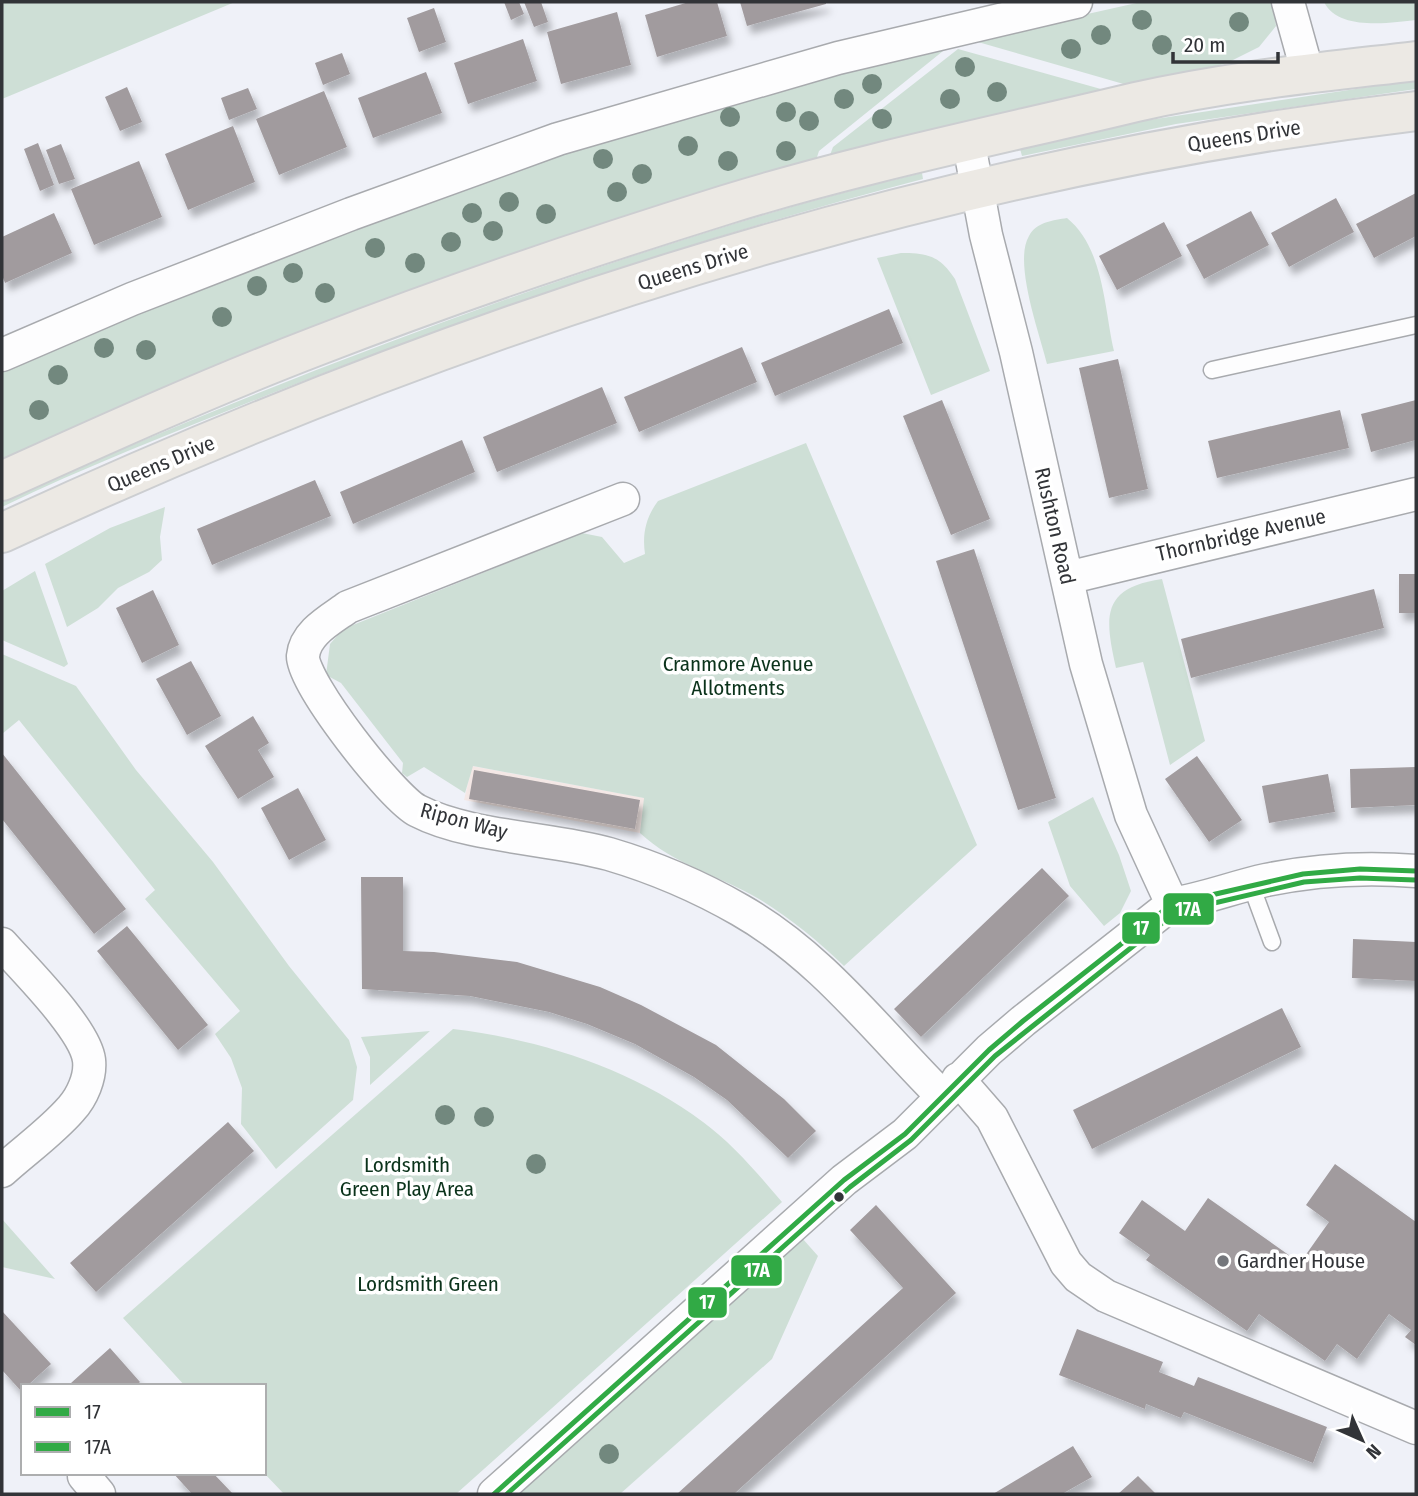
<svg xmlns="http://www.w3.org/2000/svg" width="1418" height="1496" viewBox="0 0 1418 1496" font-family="'Fira Sans Condensed',sans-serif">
	<defs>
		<filter id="shadow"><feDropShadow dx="4.5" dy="8" stdDeviation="3.5" flood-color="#0004"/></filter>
	</defs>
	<rect width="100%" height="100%" fill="#eff1f8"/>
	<path fill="#f4e8e6" d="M472,766L645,798L640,833L464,800Z"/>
	<path fill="#cedfd6" d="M2,2H235L2,99Z
		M1141,2H1273L1276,26L1259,47L1231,61L1184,79L1127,85L971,40Z
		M1324,2H1416V20C1390,23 1338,31 1324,2Z
		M948,47L819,151L816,160C537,240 265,338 2,460V370C196,287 394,209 595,142C711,103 830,75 948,47Z
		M958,49L1108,91L830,155L833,147Z
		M1416,80V89L1176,124L1022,156L1019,145L1129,123Z
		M922,173L923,179C701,237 484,310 270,394C180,430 89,465 2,507V502C168,427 336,360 507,299C644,251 781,206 922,173Z
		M1067,218C1104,248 1104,308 1114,351L1047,364C1040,335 1013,262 1029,236C1036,222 1054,220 1067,218Z
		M901,253C928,253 940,256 955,279L990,371L931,395L877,258Z
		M806,443L977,845L844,966C818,941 790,918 759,899C720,876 673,864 640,833L644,798L473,766L465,793L424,767L407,777L402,773L403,763L341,683L326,675L330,644L343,629L582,533L602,537L624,563L645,554C642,534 646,517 658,501Z
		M165,507L160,537L162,560L149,572L118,588L98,608L67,627L45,564L110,528Z
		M35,571L68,664L64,667L2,640V591Z
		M1162,579L1205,741L1170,765L1143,662L1116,668C1105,618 1100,588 1162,579Z
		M2,654L76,686L136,770L213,862L289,966L349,1040L357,1067L353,1100L276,1169L241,1124L242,1088L231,1058L215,1034L240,1011L145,899L155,890L19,720L2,734Z
		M1093,797L1119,855L1131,891L1120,913L1104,926L1070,886L1048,822Z
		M453,1029C539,1039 633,1069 703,1122C733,1144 758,1174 782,1202L456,1494H284L264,1473V1386H185L123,1318Z
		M430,1031L370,1085V1057L361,1037Z
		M2,1219L55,1279L2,1267Z
		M802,1238L818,1256L772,1359L620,1494H514Z"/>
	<path fill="#a19b9e" filter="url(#shadow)" d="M504,2H519L524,14L511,20Z
		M524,2H541L548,22L534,27Z
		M689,2H717L727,36L657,57L645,15Z
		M740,2H826V4L747,26Z
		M434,8L446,42L419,52L407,18Z
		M617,12L631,65L561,84L547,32Z
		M523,39L537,81L468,104L454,63Z
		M342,53L350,74L323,85L315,63Z
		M426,72L442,113L373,138L358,98Z
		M127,87L142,122L120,131L105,97Z
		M248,88L257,109L229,120L221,98Z
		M324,91L347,147L279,175L256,119Z
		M233,126L255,182L188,210L165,154Z
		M38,143L54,185L40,191L24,149Z
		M61,144L75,179L59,184L46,150Z
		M139,161L162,217L94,245L71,189Z
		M1416,193V236L1374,258L1356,224Z
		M1336,198L1354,232L1289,267L1271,233Z
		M1251,211L1269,245L1204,279L1186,245Z
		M54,213L72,253L5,283L2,275V237Z
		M1164,222L1182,256L1117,290L1099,256Z
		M889,309L903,343L775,396L761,363Z
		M742,347L757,382L639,432L624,397Z
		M1118,359L1148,489L1109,498L1079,368Z
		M602,387L617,423L497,472L483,437Z
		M942,400L990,519L951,535L903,416Z
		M1416,400V440L1371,452L1361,414Z
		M1340,410L1349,448L1217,478L1208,441Z
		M462,440L475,472L353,524L340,492Z
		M315,480L331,516L212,565L197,529Z
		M974,549L1056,798L1018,810L936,561Z
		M1399,574H1416V613H1399Z
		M1374,589L1384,628L1191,678L1181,639Z
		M153,590L179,645L142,663L116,608Z
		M191,661L221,716L187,735L156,679Z
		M253,716L269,743L258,750L274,777L238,799L205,746Z
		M2,753L126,909L94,934L2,819Z
		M1197,756L1242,820L1209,842L1165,779Z
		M1416,767V805L1351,808L1350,769Z
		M474,770L640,800L635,829L469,799Z
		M1328,774L1335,812L1269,823L1262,786Z
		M298,788L326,840L289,860L261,808Z
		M1042,868L1069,896L921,1037L894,1009Z
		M361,877H403V951L434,952L517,962L600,987L641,1005L716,1045L784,1099L816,1131L788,1158L727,1100L694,1077L635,1044L587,1024L549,1012L470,996L362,989Z
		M127,926L208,1025L178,1050L97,951Z
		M1353,939L1416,942V981L1352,978Z
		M1282,1008L1301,1047L1092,1149L1073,1110Z
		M228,1122L254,1151L96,1292L70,1263Z
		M1335,1164L1416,1222V1345L1405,1337L1411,1330L1389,1314L1357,1359L1337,1344L1325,1361L1259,1314L1247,1331L1146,1260L1150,1255L1119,1233L1142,1200L1185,1231L1208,1198L1300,1263L1329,1222L1306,1205Z
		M876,1205L956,1293L734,1494H677L903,1288L850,1230Z
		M2,1311L51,1364L27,1386H23L21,1391L2,1370Z
		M1077,1329L1163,1362L1159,1372L1194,1386L1198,1377L1327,1427L1313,1463L1184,1412L1181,1418L1146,1404L1145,1409L1059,1375Z
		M110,1348L140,1382L136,1386H74L71,1383Z
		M1073,1446L1092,1477L1062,1494H993Z
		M173,1473H213L233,1494H192Z
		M1138,1476L1156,1494H1118Z"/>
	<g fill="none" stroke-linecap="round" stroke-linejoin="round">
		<g stroke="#a8aaae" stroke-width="19">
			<path id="lane" d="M1212,370L1416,325
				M1251,885L1272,942"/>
		</g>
		<g stroke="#a8aaae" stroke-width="35">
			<path id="street" d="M1288,2L1308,74
				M968,139L986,235L1016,352L1086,664L1131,815L1172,904
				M2,355L132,299L351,214L558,139L838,58L1076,2
				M623,499L348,607C330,620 305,633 303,656C302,683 393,799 418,811C468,837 552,838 609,854C653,867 700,887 740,910C821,956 877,1031 942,1096
				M1067,578L1416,494
				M2,944C24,969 85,1029 89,1060C91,1077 82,1097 71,1109C51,1132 24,1151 2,1171
				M958,1079L992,1118L1066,1263L1078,1277L1106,1296L1416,1428
				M84,1476L99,1494
				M494,1494L844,1180L905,1134L989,1050L1023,1021L1172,904C1204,899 1234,887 1266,880C1314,870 1367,867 1416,871"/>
		</g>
		<g stroke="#ccced1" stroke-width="42">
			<path id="primary" d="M2,481C106,434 210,387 317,346C451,294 587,248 725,205C860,163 999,135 1136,102C1228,81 1323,72 1416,61
				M2,533C449,326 925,169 1416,111"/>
		</g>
		<use href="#lane" stroke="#fdfdfe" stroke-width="16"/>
		<use href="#street" stroke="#fdfdfe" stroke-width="32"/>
		<use href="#primary" stroke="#ece9e4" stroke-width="38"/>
		<g stroke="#fff" stroke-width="10">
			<path id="bus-1" d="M494,1494L844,1180L905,1134L989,1050L1023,1021L1172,904L1303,874L1360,869L1416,871"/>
		</g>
		<g stroke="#fff" stroke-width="10">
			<path id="bus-2" d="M507,1494L850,1187L911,1140L995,1056L1176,912L1304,882L1360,878L1415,880"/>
		</g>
		<use href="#bus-1" stroke="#31aa45" stroke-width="5"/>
		<use href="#bus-2" stroke="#31aa45" stroke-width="5"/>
	</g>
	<g fill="#72887e">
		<circle cx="1142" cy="20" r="10"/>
		<circle cx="1239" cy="22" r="10"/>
		<circle cx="1101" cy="35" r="10"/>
		<circle cx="1162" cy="45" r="10"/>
		<circle cx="1071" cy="49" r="10"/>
		<circle cx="965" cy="67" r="10"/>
		<circle cx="872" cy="84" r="10"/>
		<circle cx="997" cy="92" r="10"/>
		<circle cx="844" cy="99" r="10"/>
		<circle cx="950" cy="99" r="10"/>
		<circle cx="786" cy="112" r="10"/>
		<circle cx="730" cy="117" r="10"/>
		<circle cx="882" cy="119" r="10"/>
		<circle cx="809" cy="121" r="10"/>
		<circle cx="688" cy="146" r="10"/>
		<circle cx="786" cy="151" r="10"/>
		<circle cx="603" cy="159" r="10"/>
		<circle cx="728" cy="161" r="10"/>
		<circle cx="642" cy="174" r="10"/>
		<circle cx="617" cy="192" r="10"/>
		<circle cx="509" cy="202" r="10"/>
		<circle cx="472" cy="213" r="10"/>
		<circle cx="546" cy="214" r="10"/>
		<circle cx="493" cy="231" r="10"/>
		<circle cx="451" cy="242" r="10"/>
		<circle cx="375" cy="248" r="10"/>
		<circle cx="415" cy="263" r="10"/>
		<circle cx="293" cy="273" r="10"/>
		<circle cx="257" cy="286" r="10"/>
		<circle cx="325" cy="293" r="10"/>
		<circle cx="222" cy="317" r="10"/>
		<circle cx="104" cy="348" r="10"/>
		<circle cx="146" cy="350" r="10"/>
		<circle cx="58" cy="375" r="10"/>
		<circle cx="39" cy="410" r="10"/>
		<circle cx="445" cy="1115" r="10"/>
		<circle cx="484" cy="1117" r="10"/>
		<circle cx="536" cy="1164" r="10"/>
		<circle cx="609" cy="1454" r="10"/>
	</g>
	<circle fill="#323438" stroke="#fff" stroke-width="2.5" cx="839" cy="1197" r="6"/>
	<circle fill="#74767b" stroke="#fff" stroke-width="2.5" cx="1223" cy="1261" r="7"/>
	<g text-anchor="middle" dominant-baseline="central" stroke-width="7" stroke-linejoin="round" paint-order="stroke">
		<g font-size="21" fill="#323438" stroke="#fff">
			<text transform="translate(1244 136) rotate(-9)">Queens Drive</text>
			<text transform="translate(693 267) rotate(-17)">Queens Drive</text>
			<text transform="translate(161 464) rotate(-23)">Queens Drive</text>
			<text transform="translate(1055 526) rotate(77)">Rushton Road</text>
			<text transform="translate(1241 535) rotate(-13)">Thornbridge Avenue</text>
			<text transform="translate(464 821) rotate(15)">Ripon Way</text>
		</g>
		<g font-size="21" fill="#0b331b" stroke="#fff">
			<text x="738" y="664">Cranmore Avenue<tspan x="738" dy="24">Allotments</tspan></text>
			<text x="407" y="1165">Lordsmith<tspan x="407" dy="24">Green Play Area</tspan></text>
			<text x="428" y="1284">Lordsmith Green</text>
		</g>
		<g font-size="21" fill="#323438" stroke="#fff" text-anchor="start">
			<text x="1237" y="1261">Gardner House</text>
		</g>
	</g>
	<g stroke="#fff" stroke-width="2.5">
		<rect x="1162" y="892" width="53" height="34" rx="7" fill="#31aa45"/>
		<rect x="1121" y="911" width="40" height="34" rx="7" fill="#31aa45"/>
		<rect x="730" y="1254" width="53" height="33" rx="7" fill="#31aa45"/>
		<rect x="687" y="1286" width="41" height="33" rx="7" fill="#31aa45"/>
	</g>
	<g font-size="19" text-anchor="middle" font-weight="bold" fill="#fff">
		<text x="1188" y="916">17A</text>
		<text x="1141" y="935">17</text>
		<text x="757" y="1277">17A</text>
		<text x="707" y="1309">17</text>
	</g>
	<rect width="1418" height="1496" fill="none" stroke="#323438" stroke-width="7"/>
	<rect x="21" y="1384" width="245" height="91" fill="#ffffff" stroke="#adaeaf" stroke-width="2"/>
	<rect x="35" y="1407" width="35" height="10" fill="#31aa45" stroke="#adaeaf" stroke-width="2"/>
	<text x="84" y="1419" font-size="21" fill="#323438">17</text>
	<rect x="35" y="1442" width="35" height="10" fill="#31aa45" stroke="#adaeaf" stroke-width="2"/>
	<text x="84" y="1454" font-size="21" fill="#323438">17A</text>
	<g transform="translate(1362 1440) rotate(135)" stroke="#ffffff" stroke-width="5" paint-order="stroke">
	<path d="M0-5L12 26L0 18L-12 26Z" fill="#323438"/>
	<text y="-10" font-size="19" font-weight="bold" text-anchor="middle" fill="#323438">N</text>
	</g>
	<path d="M1173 52v10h105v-10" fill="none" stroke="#323438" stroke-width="3.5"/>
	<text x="1184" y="52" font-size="21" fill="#323438" stroke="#ffffff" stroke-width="5" paint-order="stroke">20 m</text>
</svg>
